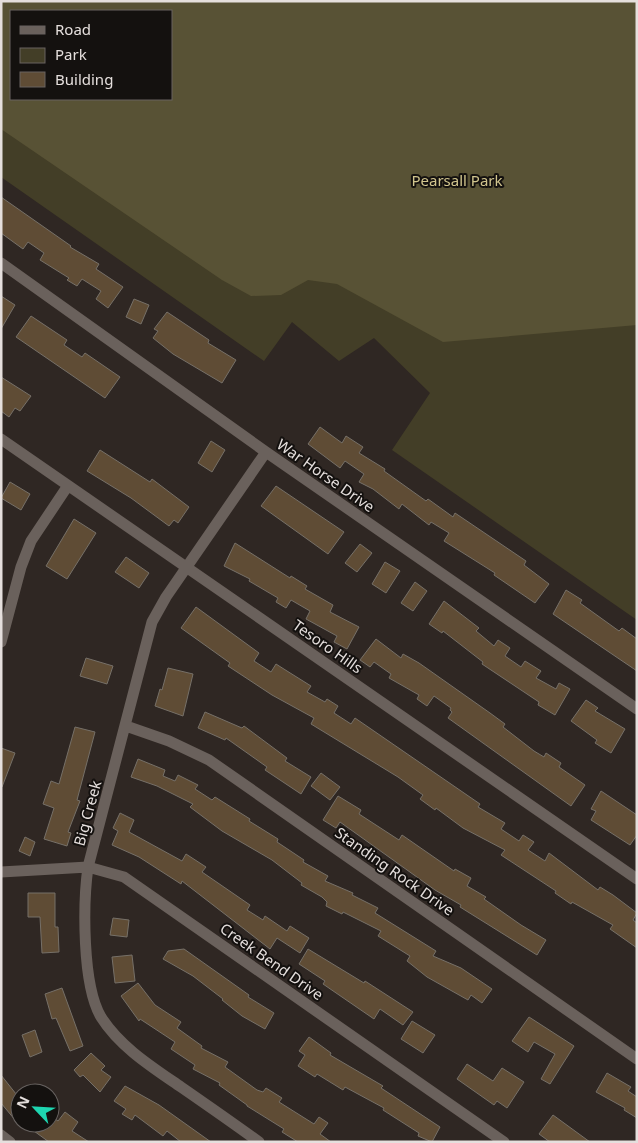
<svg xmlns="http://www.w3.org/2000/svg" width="638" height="1143" viewBox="0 0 638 1143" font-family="'Noto Sans',sans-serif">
	<rect width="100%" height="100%" fill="#2f2723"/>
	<path fill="#433e27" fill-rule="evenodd" d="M1,1H637V620L392,450L430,393L374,338L339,361L292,322L264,361L1,177ZM11,11H171V99H11Z"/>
	<path fill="#585235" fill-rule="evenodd" d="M1,1H637V325L443,342L337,284L308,280L281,295L251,296L222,280L1,129ZM11,11H171V99H11Z"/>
	<path fill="#5f4c35" stroke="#767068" d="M1,197L71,246L70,247L99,264L96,269L123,287L108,308L96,299L101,291L82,279L77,286L67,280L69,278L40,260L44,253L28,242L23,249L1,233Z
		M1,296L15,305L1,329Z
		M134,299L149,305L141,324L126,317Z
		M167,312L209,340L208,343L236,360L222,383L173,354L153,338L158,331L154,329Z
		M31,316L67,340L64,345L82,357L85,353L120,377L105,398L16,337Z
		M1,377L31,396L20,411L15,408L9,417L1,411Z
		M320,427L342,443L346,436L363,447L359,453L385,469L384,471L426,501L428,499L453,517L455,513L526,561L524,565L549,584L535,603L494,575L495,573L444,541L449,533L431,522L429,525L402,504L399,509L373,489L359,482L364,474L345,461L340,468L308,444Z
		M211,441L225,450L212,472L198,463Z
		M100,450L150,482L152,479L189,507L178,523L174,520L169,526L131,498L87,471Z
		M10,482L30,494L21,510L1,498Z
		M276,486L344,532L328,554L261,506Z
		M74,519L96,533L67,579L46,566Z
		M235,543L290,578L291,576L307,586L305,589L333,605L330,612L359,627L347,649L334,642L337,636L306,619L310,611L291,600L286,608L276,602L278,598L249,581L250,579L224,566Z
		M360,544L372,553L357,572L345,563Z
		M126,557L149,573L139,588L115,572Z
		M385,562L400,571L386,593L372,584Z
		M415,582L427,591L413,611L401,603Z
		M566,590L582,600L580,603L619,631L622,628L637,639V671L553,614Z
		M444,601L479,628L476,631L494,646L498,640L510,648L505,656L521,667L525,661L541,671L536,678L556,689L559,683L570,689L555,715L538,705L539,702L482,664L483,662L443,631L442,633L429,624Z
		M196,607L259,653L254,661L271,672L276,664L287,671L311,686L307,692L325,702L327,699L338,706L334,713L351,724L355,718L480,804L478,807L505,823L501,829L519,841L523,835L534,842L528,850L545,861L549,853L598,890L600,887L613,895L637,913L633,920L637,923V948L610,929L613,925L572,902L571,904L555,893L556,891L501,855L505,850L463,828L436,808L435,810L420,799L423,795L398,777L311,724L314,718L272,695L228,666L230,663L181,628Z
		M376,639L401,658L403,654L419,663L490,713L505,724L503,727L534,751L544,757L546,753L561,763L559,767L585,785L571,806L448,718L452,712L450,710L451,708L434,696L427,706L417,699L419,695L389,678L391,674L374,662L370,667L360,660Z
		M86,658L113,666L107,684L80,676Z
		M168,668L193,674L183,716L155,706L160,689L162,690Z
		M586,700L598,708L595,711L625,729L611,753L595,743L597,740L571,721Z
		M205,712L242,728L244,726L287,758L285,761L311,777L301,794L265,770L267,767L226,738L225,740L198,728Z
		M75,727L95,732L77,800L80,801L68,832L71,833L67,846L44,839L54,808L43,804L51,781L59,784Z
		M1,748L15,753L2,787H1Z
		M138,759L165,770L163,776L175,781L178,775L198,785L195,789L212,800L215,797L250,819L249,821L278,839L277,842L304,860L303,862L328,876L325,881L353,893L352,895L378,908L375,913L436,951L433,956L461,968L492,989L482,1003L471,995L468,1000L427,977L407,961L410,956L378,936L381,931L343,912L342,914L326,906L327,902L322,897L301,885L302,883L272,860L222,831L190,807L193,804L157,786L131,777Z
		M321,773L340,787L330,800L311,786Z
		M601,791L637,815V835L630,845L591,820L596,811L591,809Z
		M338,796L361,810L359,814L399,840L402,835L454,871L455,869L471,878L467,886L486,897L484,899L521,925L546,940L537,955L460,907L461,905L435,890L340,822L336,828L323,820Z
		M120,813L134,820L129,832L182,861L186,854L206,867L202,872L250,905L247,910L263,920L265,916L287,931L290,926L309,938L300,953L277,938L270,949L182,881L181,884L139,857L112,845L118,831L113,828Z
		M25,837L35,842L30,856L19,851Z
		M28,893H55V927H58L59,952L42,953L40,917H28Z
		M113,918L129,920L127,937L110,935Z
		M184,949L249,995L248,997L274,1013L265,1029L242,1016L222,1000L223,999L193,976L163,959L168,951Z
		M308,949L364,983L365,981L413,1012L403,1025L380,1009L374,1019L323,984L325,981L299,964Z
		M132,955L135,981L115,983L112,957Z
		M138,983L155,1005L181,1022L177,1028L202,1046L201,1048L228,1062L225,1067L257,1090L263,1092L266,1088L282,1098L279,1102L314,1124L319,1117L328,1123L320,1134L331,1142H298L282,1132L284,1129L247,1106V1105L219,1085L220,1083L193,1069L195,1065L171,1049L175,1042L140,1019L139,1021L121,996Z
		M62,988L83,1046L70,1051L56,1018L52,1019L45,994Z
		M529,1017L574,1046L550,1084L541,1079L555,1054L534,1042L528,1052L512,1041Z
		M412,1021L435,1035L423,1053L401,1039Z
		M35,1030L42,1052L30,1057L22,1035Z
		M309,1037L331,1053L330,1055L383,1086L381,1088L440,1127L432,1142L418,1136L419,1133L383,1110L384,1108L345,1087L343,1090L317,1074L315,1077L298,1066L305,1055L299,1051Z
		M91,1053L105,1066L101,1070L111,1077L100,1092L83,1075L80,1077L74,1070Z
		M467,1064L493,1081L502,1068L524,1082L507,1108L497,1101L494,1105L457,1079Z
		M607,1073L631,1087L628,1091L637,1097V1118L624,1110L625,1108L596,1092Z
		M1,1075L20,1099V1126L1,1103Z
		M125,1086L159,1105L211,1142H181L167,1131L163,1136L135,1115L132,1120L122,1114L126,1109L114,1101Z
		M65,1112L78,1122L72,1131L89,1142H49L23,1123H51L54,1118L58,1121Z
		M553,1115L590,1142H550L539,1134Z"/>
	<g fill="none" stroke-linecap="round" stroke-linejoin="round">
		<path stroke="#6a615c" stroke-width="11" d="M1,263L266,452L637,709
			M1,439L637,879
			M1,642L21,567L31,541L67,487
			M126,726L169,741L209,760L637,1059
			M1,872L88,867L124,877L504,1142
			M1,1135L10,1142
			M259,1142C233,1123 207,1105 181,1087C152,1067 120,1047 101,1017C82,985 83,903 88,867L152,622L166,597L266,452"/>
	</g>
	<g text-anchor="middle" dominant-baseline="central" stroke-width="4" stroke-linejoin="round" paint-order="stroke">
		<g font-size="15" fill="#d1c58e" stroke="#14110f">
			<text x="457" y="180">Pearsall Park</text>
		</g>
		<g font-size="15" fill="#e5dfdd" stroke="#14110f">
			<text transform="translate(326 475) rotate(35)">War Horse Drive</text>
			<text transform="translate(328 646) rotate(35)">Tesoro Hills</text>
			<text transform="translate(87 813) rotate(-75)">Big Creek</text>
			<text transform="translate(395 871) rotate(35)">Standing Rock Drive</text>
			<text transform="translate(272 961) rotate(35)">Creek Bend Drive</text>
		</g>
	</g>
	<rect width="638" height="1143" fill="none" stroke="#e5dfdd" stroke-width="5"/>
	<rect x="10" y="10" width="162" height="90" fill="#14110f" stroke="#686361"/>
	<rect x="20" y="26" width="25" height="8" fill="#6a615c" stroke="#686361"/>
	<text x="55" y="35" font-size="15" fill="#e5dfdd">Road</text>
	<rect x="20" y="48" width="25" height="15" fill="#433e27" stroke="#686361"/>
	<text x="55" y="60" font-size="15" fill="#e5dfdd">Park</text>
	<rect x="20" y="72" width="25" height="15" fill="#5f4c35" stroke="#686361"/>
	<text x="55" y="85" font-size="15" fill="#e5dfdd">Building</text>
	<g transform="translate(35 1108) rotate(295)"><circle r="24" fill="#14110f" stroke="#686361"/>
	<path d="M0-4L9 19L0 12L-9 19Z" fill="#1ed5b0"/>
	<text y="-8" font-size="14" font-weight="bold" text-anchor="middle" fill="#e5dfdd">N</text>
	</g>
</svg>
